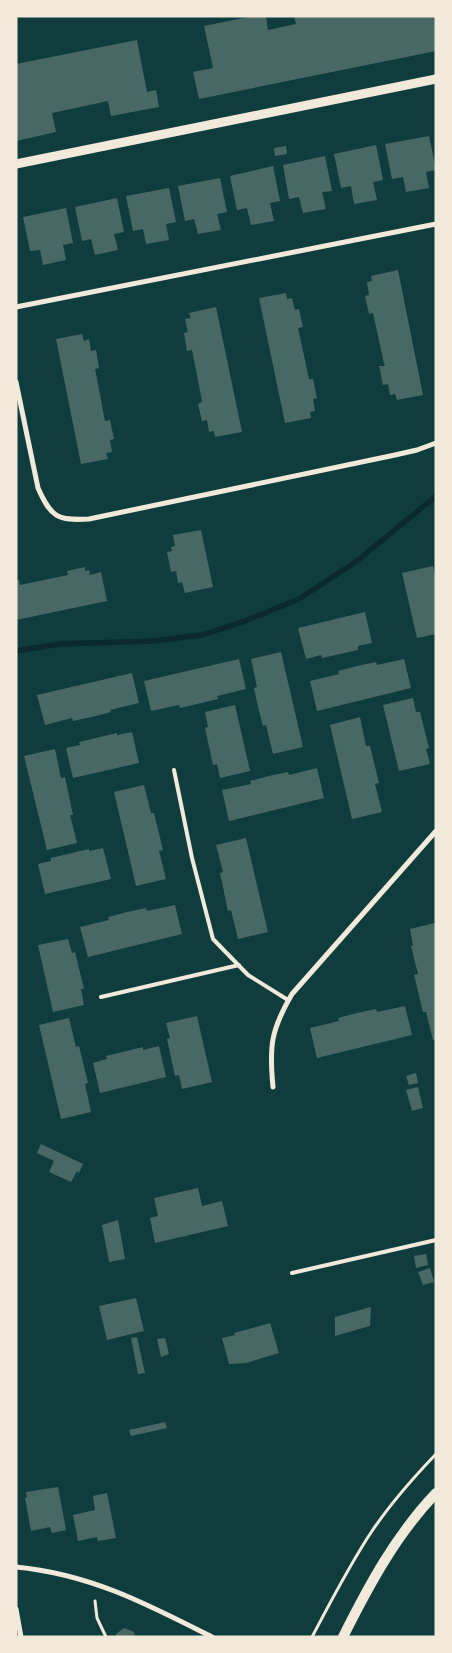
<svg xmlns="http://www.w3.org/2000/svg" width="452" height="1653" viewBox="0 0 452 1653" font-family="'Titillium Web',sans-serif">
	<rect width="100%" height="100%" fill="#0f3d3e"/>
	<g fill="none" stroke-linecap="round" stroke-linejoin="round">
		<path stroke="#0a2a2b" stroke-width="5.5" d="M16,651L60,644L153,641L202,635L245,621L299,599L357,561L436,496"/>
	</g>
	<path fill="#486865" d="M253,16H266L268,30L296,24L294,16H436V51L199,99L193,72L213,68L204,26Z
		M137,40L147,92L156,90L159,107L111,116L108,101L52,113L56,132L16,141V64Z
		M429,136L436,169V170L426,172L429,188L406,192L403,177L392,179L385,144Z
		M376,145L383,180L373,182L377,200L354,204L351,186L341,188L334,154Z
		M286,146L287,154L275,156L274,148Z
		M325,156L332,191L322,192L326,209L303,213L299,197L289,199L283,165Z
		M273,166L280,201L270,203L274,221L251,225L247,208L237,210L230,176Z
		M220,178L227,212L217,214L221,230L198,234L194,219L185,221L178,186Z
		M169,188L176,222L166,224L169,240L146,244L143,229L133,231L126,196Z
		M117,198L124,232L114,234L118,250L95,255L91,239L82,241L75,207Z
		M66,208L73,243L63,245L66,260L43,265L40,250L30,251L23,217Z
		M398,270L423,395L397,400L395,394L390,395L388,384L383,385L379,366H384L385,364H384L373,313L369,314L365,296L369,295L367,282L372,281L371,276Z
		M286,293L287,299L292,298L295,310L299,309L303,327L298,328L300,337L309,379H313L317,398L313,399L315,411L310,412L311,418L285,423L259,298Z
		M216,307L242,432L215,437L214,431L209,432L207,420L202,421L198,404L203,401H202L192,350L187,351L184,333L188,332L185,319L191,318L189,313Z
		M82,334L84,341L89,339L91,351L96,350L99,368L95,369L97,379L105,421L110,420L114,439L110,440L112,452L106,453L108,459L81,464L56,339Z
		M201,530L213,587L185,593L182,582L178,583L176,571L171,572L167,552L172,551L171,547L175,546L173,535Z
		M433,566L436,580V634L417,638L402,573Z
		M85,567V571L89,570L90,575L101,572L107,601L16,620V580H19L20,585L68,575L67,571Z
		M365,612L372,643L358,646V650L322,658L321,655L306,659L298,628Z
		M281,652L303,747L273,754L266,725L263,726L258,707L254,688L257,687L251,659Z
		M239,659L246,689L217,696L218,699L180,708L179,705L151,711L144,681Z
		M404,659L411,688L317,711L310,681L339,674L338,671L357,666L376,662L377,665Z
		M132,673L139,703L110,710L111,712L92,717L73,721L72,718L45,725L37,695Z
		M413,698L416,712H420L429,748L426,749L430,764L399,771L383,705Z
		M235,705L250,771L220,778L217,764L213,765L205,728L208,727L205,712Z
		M360,717L366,746H370L379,783L375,784L382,812L352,819L330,725Z
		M132,732L139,763L73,778L66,748L80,745L79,742L117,733V735Z
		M55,749L61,778L65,777L73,815H70L77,843L47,850L24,756Z
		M317,768L324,798L229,821L222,790L251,784L250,781L269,776L288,772L289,775Z
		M144,785L151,813H154L163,850L159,851L166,879L136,886L114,792Z
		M246,838L268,932L238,939L231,910L228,911L220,873L223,872L216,845Z
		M103,848L111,879L45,894L38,864L51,861V858L89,849V851Z
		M175,905L182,934L88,957L80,927L109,920L108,917L127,912L146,908L147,911Z
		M435,923L436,1040H433L426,1012H423L414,975L418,974L411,946H413L410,929Z
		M68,939L72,953L75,952L84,989H81L84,1005L53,1012L38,945Z
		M405,1006L412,1035L317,1058L310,1028L339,1021L338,1018L357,1013L376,1009L377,1012Z
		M197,1016L212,1082L182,1089L179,1075L175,1076L167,1039L170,1038L166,1023Z
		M69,1018L76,1047L79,1046L88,1083L85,1084L91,1112L61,1119L39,1025Z
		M159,1046L166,1077L100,1093L93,1063L107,1059L106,1056L143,1047V1050Z
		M416,1073L418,1083L409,1085L406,1076Z
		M418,1087L423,1108L412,1111L406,1090Z
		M41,1144L83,1164L79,1173L77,1171L71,1182L49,1172L54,1161L37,1153Z
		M198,1188L202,1206L222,1201L228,1226L155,1243L150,1218L158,1216L154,1198Z
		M118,1220L125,1259L109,1262L102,1225Z
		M426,1254L428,1265L416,1268L414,1256Z
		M430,1268L434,1282L423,1285L418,1272Z
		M136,1298L144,1331L107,1340L99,1306Z
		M371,1307L370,1326L335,1336V1317Z
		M270,1323L279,1353L246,1363L229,1364L222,1338L235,1335L234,1333Z
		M137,1337L145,1373L138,1374L131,1338Z
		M165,1338L169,1354L161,1357L157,1339Z
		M165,1422L167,1428L131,1436L129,1430Z
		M58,1487L66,1530L52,1533L50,1527L31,1531L25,1498L27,1497L26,1492Z
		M107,1493L116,1538L98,1541L97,1537L78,1541L73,1515L95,1510L93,1496Z
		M124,1628L134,1632L135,1637H116V1634Z"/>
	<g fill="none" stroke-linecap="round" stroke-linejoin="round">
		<path stroke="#f1e9da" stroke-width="3" d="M95,1601L97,1618L106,1637
			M312,1637C331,1601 350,1564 372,1531C391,1503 413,1478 436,1454"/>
		<path stroke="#f1e9da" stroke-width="4" d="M174,770L192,858L213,939L248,975L288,1000
			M101,997L239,965
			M292,1273L436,1240"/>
		<path stroke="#f1e9da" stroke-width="5" d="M16,307L436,224
			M16,382L38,488C51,517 57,521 89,519L395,455L417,450L436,443
			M273,1087C269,1046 271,1030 292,994L436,831
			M16,1567C90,1574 147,1604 212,1637
			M16,1609L21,1637"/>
		<path stroke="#f1e9da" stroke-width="9" d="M16,164L436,79"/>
		<path stroke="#f1e9da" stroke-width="10" d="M343,1637C369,1585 396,1535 436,1493"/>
	</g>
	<rect width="452" height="1653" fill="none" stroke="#f1e9da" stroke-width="35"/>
</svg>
